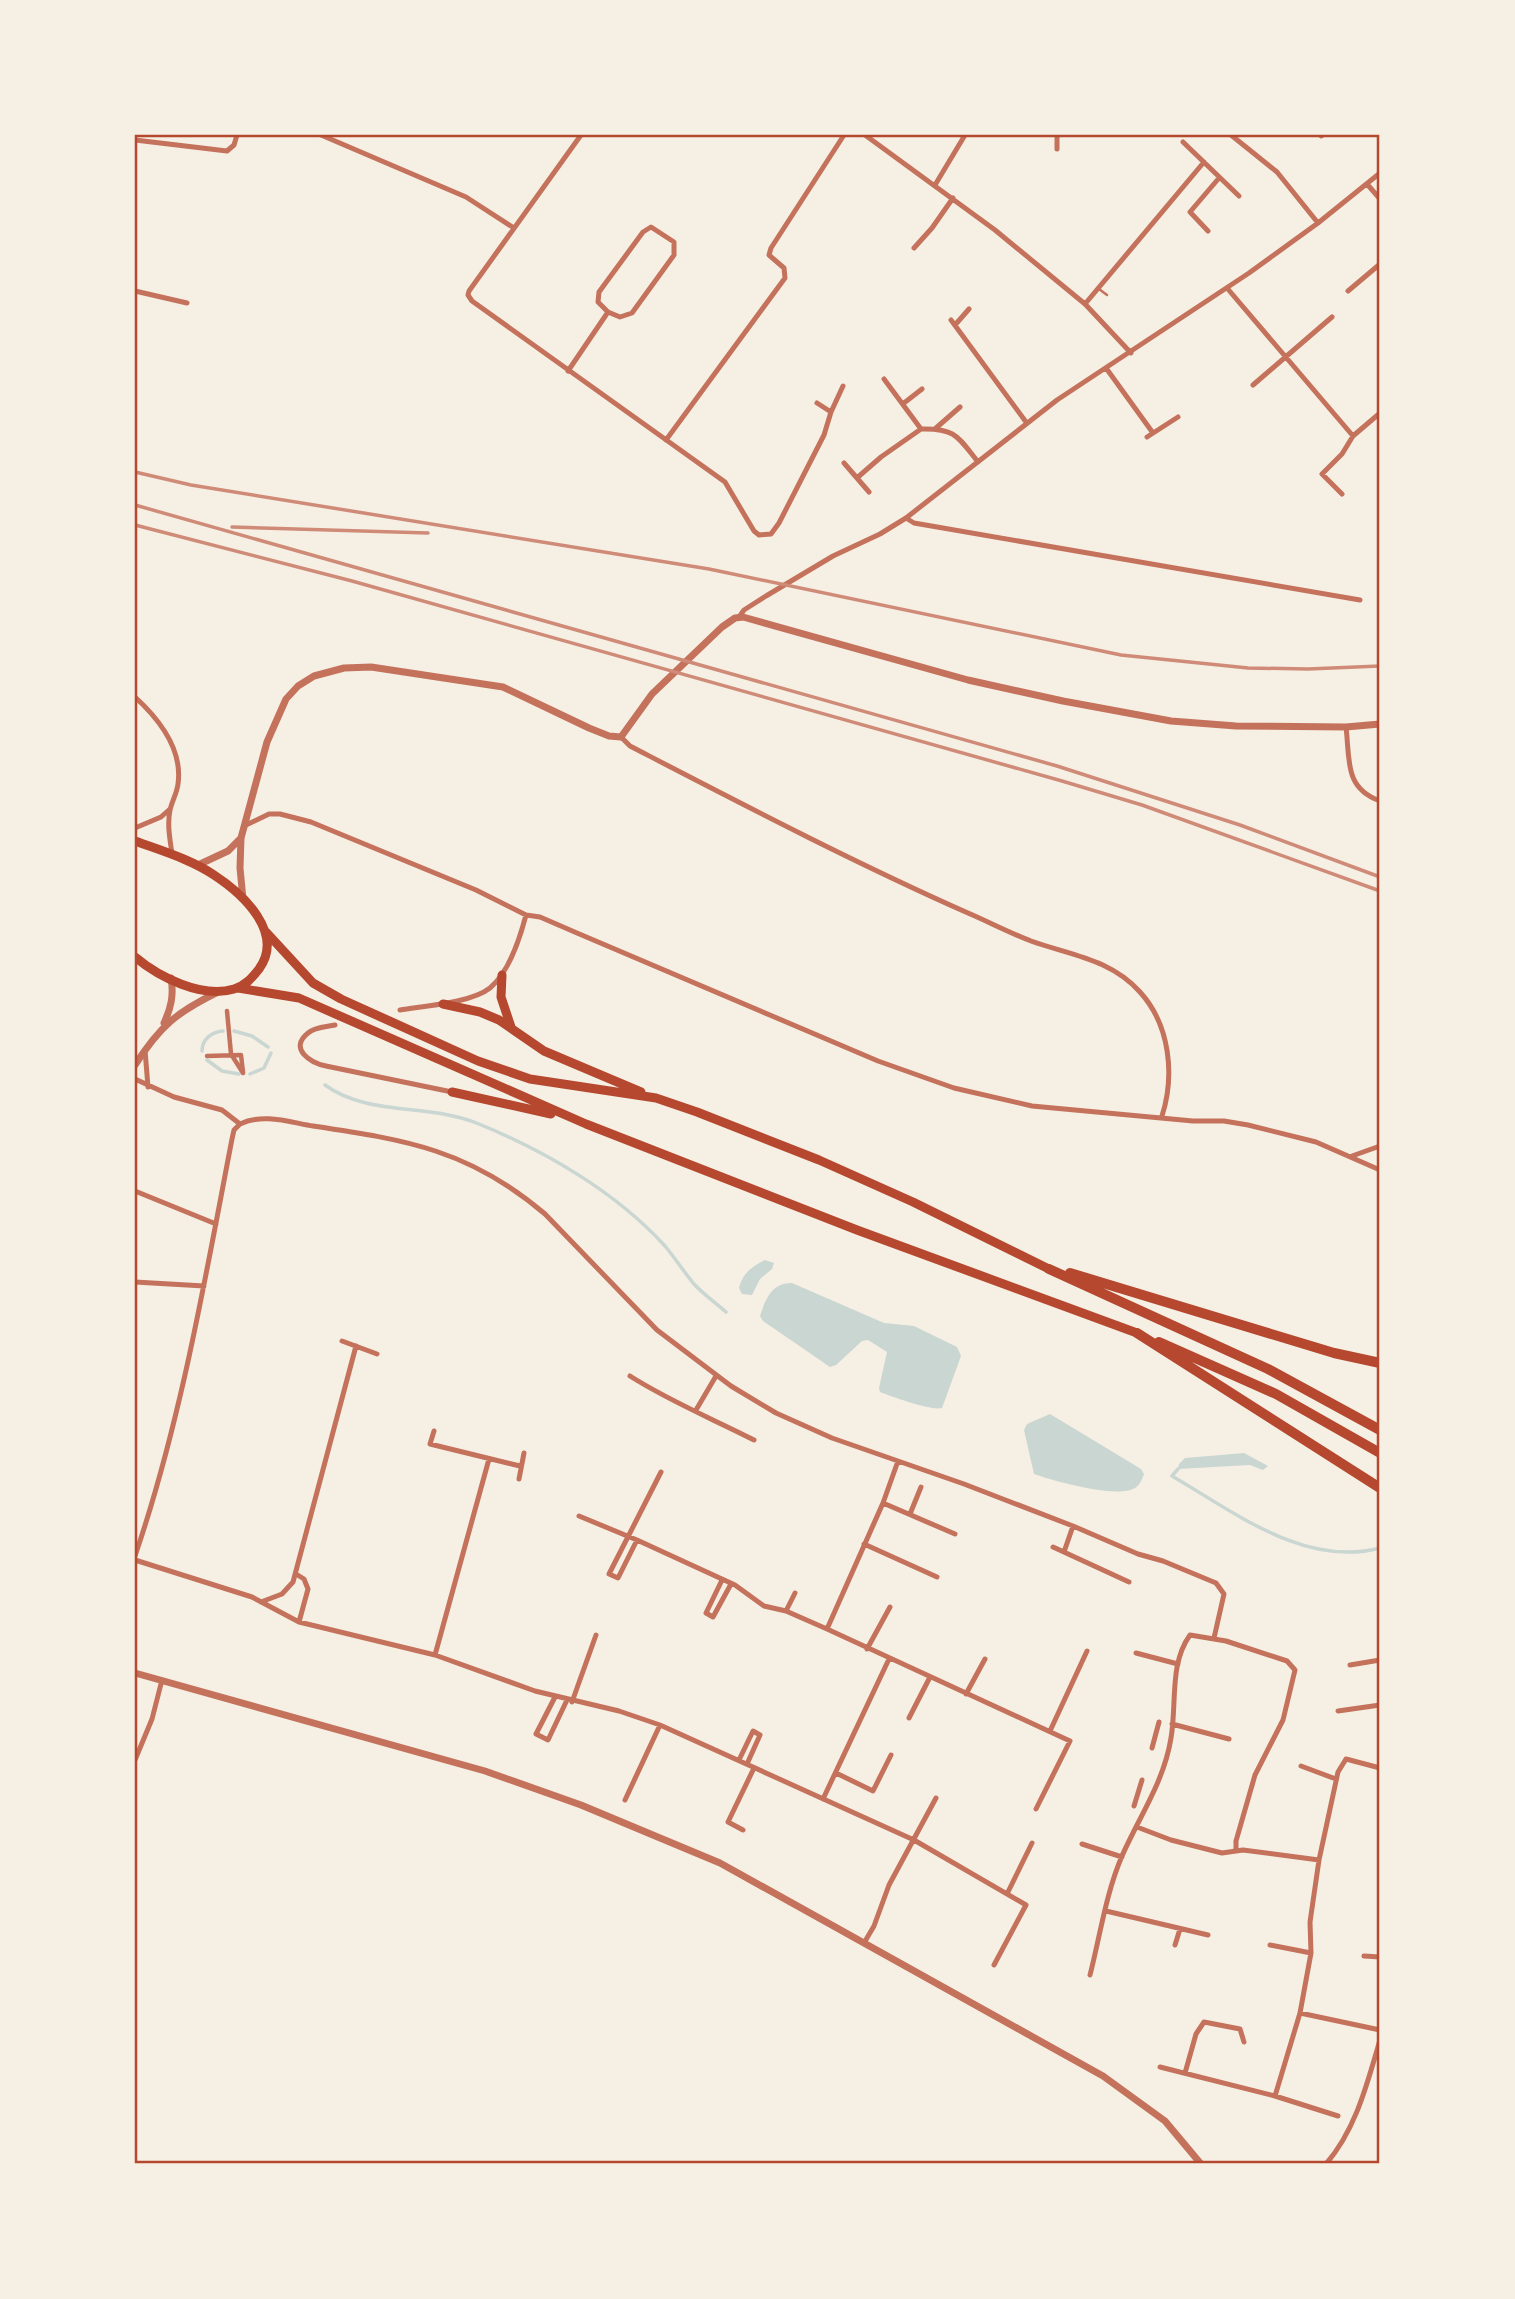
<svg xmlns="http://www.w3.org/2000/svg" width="1515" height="2299" viewBox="0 0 1515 2299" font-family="Literata,serif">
	<rect width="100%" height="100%" fill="#f6efe4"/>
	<path fill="#c9d6d2" d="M765,1260L774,1263L772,1269L760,1279L752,1295L742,1294L739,1288C742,1274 752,1266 765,1260Z
		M792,1283L884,1323L914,1326L957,1347L961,1356L942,1408C932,1411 893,1397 880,1392L879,1388L887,1352L868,1340L862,1341L836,1365L830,1367L763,1321L760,1316C766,1299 771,1283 792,1283Z
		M1050,1414L1141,1469L1144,1474C1142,1479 1140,1485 1135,1488C1117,1499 1054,1481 1034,1474L1024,1430L1027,1424Z
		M1244,1453L1268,1466L1263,1470L1250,1465L1178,1469L1179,1464L1185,1458Z"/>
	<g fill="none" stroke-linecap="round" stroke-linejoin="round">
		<path stroke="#c9d6d2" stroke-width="3.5" d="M234,1031L252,1036L268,1047
			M202,1051C202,1039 212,1032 223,1031
			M207,1060L222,1071L239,1074
			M250,1074L264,1068L271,1053
			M325,1085C369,1117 430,1103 479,1124C545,1151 616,1192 665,1246C675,1258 684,1272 694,1284C703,1294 716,1303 726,1312
			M1178,1469L1172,1476C1234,1512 1305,1568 1380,1548"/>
		<path stroke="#c5725c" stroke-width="2.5" d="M1099,289L1107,295"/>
		<path stroke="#c5725c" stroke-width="4.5" d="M227,1011L231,1054L243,1073
			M207,1056L241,1055L243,1072"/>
		<path stroke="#c5725c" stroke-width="5" d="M321,135L466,197L514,228
			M581,135L469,291L468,295L472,301L725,482L754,531L759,535L771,534L779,523L824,435L831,412L843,386
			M865,135L995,230L1085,304L1131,353
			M1231,135L1277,172L1318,223
			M1321,136L1323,135
			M135,140L227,151L234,145L237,135
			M1183,142L1239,196
			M1057,149V135
			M1367,184L1380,199
			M935,185L965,135
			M651,227L674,242V255L632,313L620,317L608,312L598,302L599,292L643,232Z
			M1208,231L1190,212L1219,178
			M914,248L932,228L953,198
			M1227,288L1353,436
			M135,291L187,303
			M1348,291L1380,264
			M1085,304L1204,162
			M951,320L1026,422
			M955,325L969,309
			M1106,368L1153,433
			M568,371L608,312
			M884,379L921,429C956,428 958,437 978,462
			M1253,385L1332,317
			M817,403L831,412
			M904,403L922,389
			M936,428L960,407
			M1147,437L1178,417
			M666,440L785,278L784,268L769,255L771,248L844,135
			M844,463L869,492
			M858,477L881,457L921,429
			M1342,494L1322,474L1342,454L1353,436L1380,413
			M906,518L914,523L1360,600
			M739,617L744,610L766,596L833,556L880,534L906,518L1057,400L1249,273L1318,223L1380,173
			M135,697C159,719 183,749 178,784C177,793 172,801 170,810C167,825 170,839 172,854
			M1346,727C1350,760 1344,788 1380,801
			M621,737L630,746C742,804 853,862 968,913C989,922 1010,933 1031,941C1070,955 1111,959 1140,992C1170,1025 1175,1075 1162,1116
			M244,826L269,814H280L311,822L476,890L526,915L540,917L577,933L878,1061L954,1088L1032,1106L1193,1121H1224L1248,1125L1316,1142L1380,1170
			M135,828L161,817L170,809
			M400,1010C424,1006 471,1003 490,988C509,972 520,938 526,915
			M335,1025C326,1027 315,1027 308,1033C288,1049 311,1063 326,1066L452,1092
			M145,1050L148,1087
			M135,1079L174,1097L222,1110L240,1124
			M240,1124C263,1113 289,1122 313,1126C407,1140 470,1150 545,1214L657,1330L731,1386L776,1413L832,1438L964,1484L1073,1526L1138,1554L1163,1561L1216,1583L1224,1594L1214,1638
			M1352,1156L1380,1146
			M135,1191L216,1224
			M135,1282L204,1286
			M342,1341L377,1354
			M630,1376C669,1401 713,1419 754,1440
			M696,1410L716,1376
			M434,1431L430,1444L520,1466
			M519,1479L524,1453
			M883,1503L955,1534
			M910,1514L921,1487
			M579,1516L637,1540L735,1585L764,1606L786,1611L827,1629L1070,1741L1036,1809
			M637,1540L618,1578L609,1574L661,1472
			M864,1544L937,1577
			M1053,1547L1129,1582
			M1064,1552L1073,1526
			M135,1556C181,1421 205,1279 232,1139L234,1130L240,1124
			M135,1560L252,1597L299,1622L435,1655L535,1691L619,1711L660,1725L914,1840L1026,1905L994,1965
			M296,1574L304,1579L308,1589L299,1622
			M722,1580L706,1613L713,1617L731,1584
			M261,1602L282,1594L293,1582L356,1346
			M786,1611L795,1593
			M827,1629L883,1503L898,1461
			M867,1649L890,1607
			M1136,1653L1178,1664
			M435,1655L489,1459
			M1350,1665L1380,1660
			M966,1694L985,1659
			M555,1697L536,1734L548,1740L567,1700
			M572,1702L596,1635
			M1338,1711L1380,1705
			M909,1718L930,1677
			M1172,1724L1229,1739
			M1050,1731L1087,1651
			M1152,1748L1159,1722
			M135,1760L152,1719L162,1680
			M739,1760L753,1731L760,1735L747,1764
			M1301,1766L1336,1779
			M836,1773L873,1791L891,1755
			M823,1799L889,1659
			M625,1800L660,1725
			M1134,1806L1142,1780
			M1137,1827L1171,1840L1222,1853L1243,1850L1319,1860
			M743,1830L728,1822L754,1768
			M1082,1844L1122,1857
			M1007,1894L1032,1843
			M1106,1911L1208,1935
			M864,1943L874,1926L889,1885L936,1798
			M1175,1945L1180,1929
			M1270,1945L1311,1953
			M1364,1956L1380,1957
			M1090,1975C1100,1936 1106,1893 1122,1856C1139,1817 1164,1782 1171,1738C1177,1704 1169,1664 1190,1635L1226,1641L1287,1661L1295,1670L1283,1720L1255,1775L1236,1841V1851
			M1300,2013L1380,2030
			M1160,2067L1275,2096L1338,2116
			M1185,2073L1196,2034L1204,2022L1240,2029L1244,2042
			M1275,2096L1300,2013L1311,1953L1310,1922L1319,1860L1338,1772L1346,1759L1380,1768
			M1326,2164C1356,2129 1367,2084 1380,2040"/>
		<path stroke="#c5725c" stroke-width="7" d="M198,865L228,851L241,838
			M243,899L240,868L241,838L267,742L286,699L298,686L314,676L344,668L371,667L503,687L589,728L609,736L621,737L652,694L722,627L735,618L743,617L968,680L1063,701L1171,721L1236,726L1346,727L1380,724
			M164,1023C171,1008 174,995 171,978
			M135,1065C160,1026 177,1012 218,992
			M135,1673L485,1771L581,1805L720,1863L1103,2076L1165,2121L1201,2164"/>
		<path stroke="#b5482f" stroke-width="9" d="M135,841C162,851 190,859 214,875C243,894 285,933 259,969C252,978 245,986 234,989C202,999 159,977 135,957
			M266,932L313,983L341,999L478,1061L530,1079L656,1098L697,1112L819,1160L913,1202L1049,1269
			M502,975L501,997L511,1027
			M238,988L299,998L586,1124L857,1230L1137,1333
			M443,1004L480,1012L499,1020L544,1051L641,1092
			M452,1092L551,1114"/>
		<path stroke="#b5482f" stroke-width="10" d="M1049,1269L1268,1369L1380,1430
			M1070,1273L1334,1353L1380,1363
			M1137,1333L1380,1488
			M1159,1342L1276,1394L1380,1453"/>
		<path stroke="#cf8b77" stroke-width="3.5" d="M135,472L191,485L709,569L1121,655L1248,668L1308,669L1380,666
			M135,505L1057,766L1240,825L1380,877
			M135,525L352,581L1062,781L1142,805L1380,891
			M232,527L428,533"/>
	</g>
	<rect width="1515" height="2299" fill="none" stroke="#f6efe4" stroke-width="273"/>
	<rect x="136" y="136" width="1242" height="2026" fill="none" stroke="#b5482f" stroke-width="2.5"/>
</svg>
